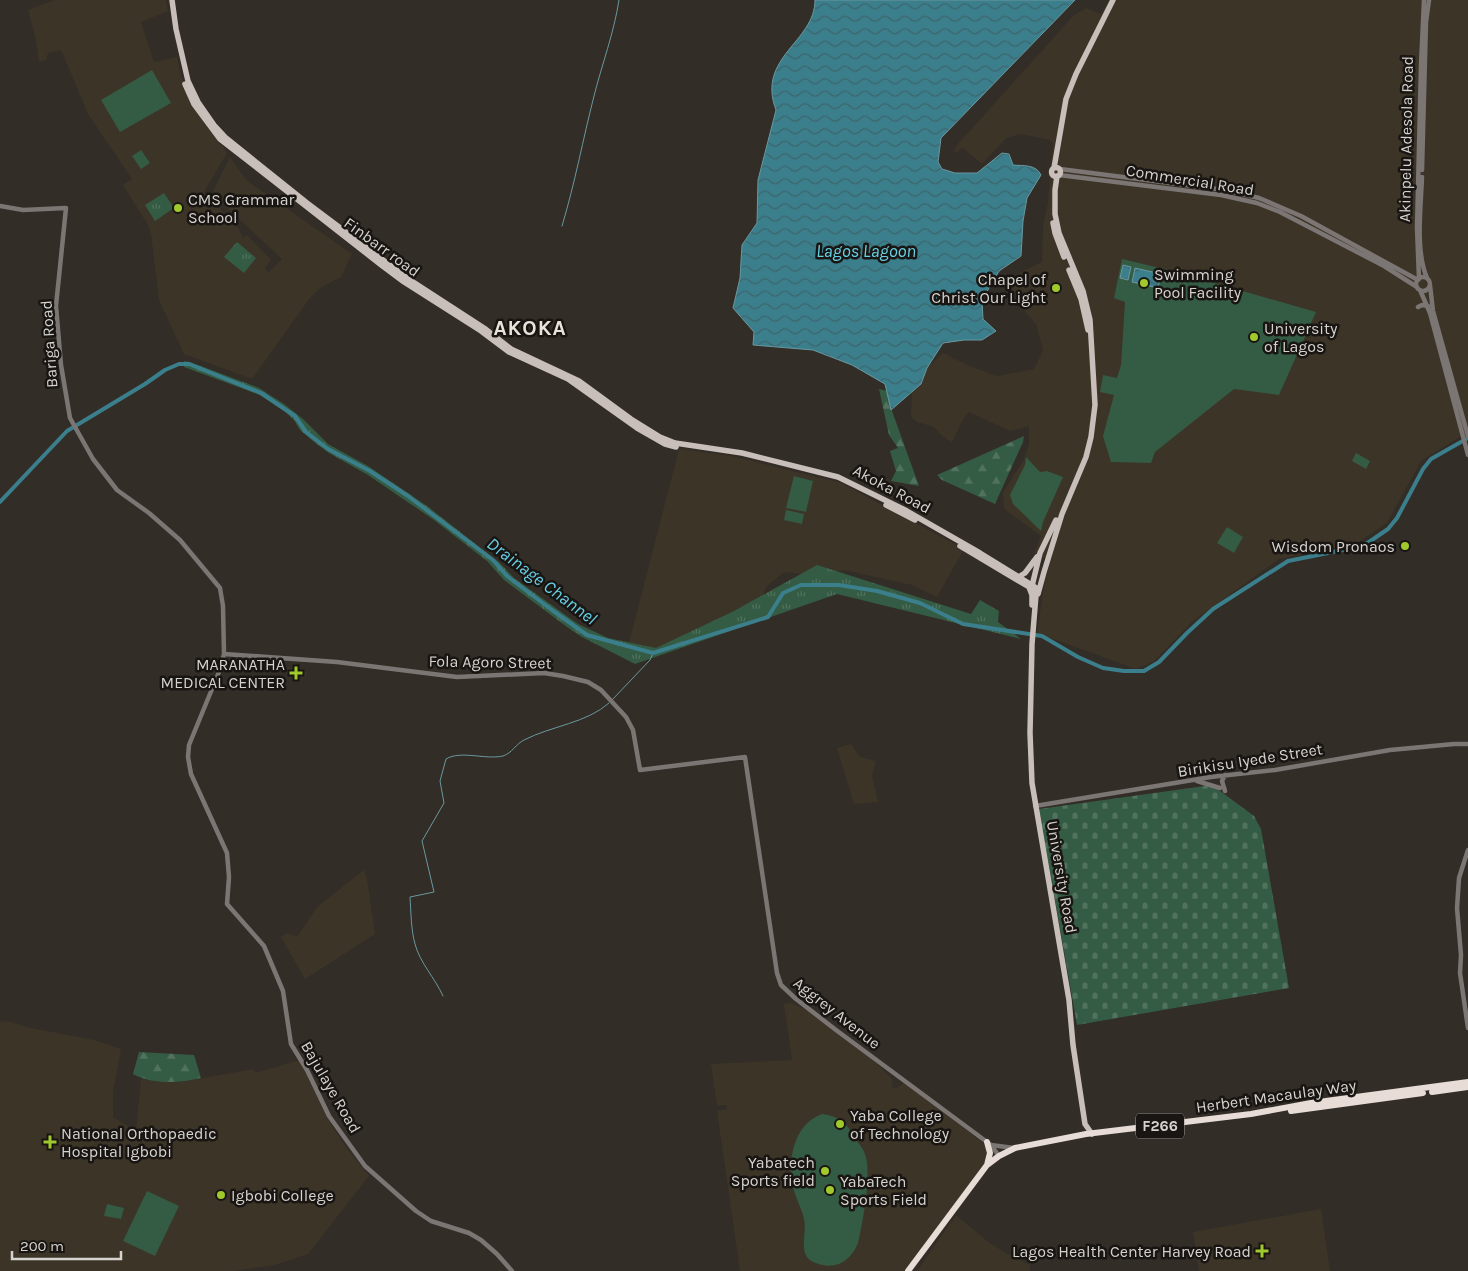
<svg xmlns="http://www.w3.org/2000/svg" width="1468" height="1271" viewBox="0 0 1468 1271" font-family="Karla,sans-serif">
	<defs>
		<pattern id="grass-tufts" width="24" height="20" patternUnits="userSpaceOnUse" patternTransform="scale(1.25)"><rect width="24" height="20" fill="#345b43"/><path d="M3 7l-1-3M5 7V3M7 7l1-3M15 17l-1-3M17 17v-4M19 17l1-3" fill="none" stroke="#51725d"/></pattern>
		<pattern id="forest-firs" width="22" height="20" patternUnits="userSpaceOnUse" patternTransform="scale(1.25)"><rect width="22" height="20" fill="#345b43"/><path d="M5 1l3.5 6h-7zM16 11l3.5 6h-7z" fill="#51725d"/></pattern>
		<pattern id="cemetery-stones" width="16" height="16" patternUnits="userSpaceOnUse" patternTransform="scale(1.25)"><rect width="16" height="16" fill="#345b43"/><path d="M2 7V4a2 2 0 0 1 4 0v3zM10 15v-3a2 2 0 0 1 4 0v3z" fill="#51725d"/></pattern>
		<pattern id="water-waves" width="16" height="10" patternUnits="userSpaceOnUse" patternTransform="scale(1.25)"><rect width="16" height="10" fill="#3b7f8c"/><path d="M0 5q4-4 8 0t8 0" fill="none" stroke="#3d656d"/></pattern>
	</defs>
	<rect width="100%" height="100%" fill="#322d26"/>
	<path fill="#3d3428" d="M55,0H166L168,11L141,22L154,62L177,57L181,76L193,105L214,133L220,145L223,146L227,153L204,192L238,228L243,238L247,235L271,260L265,268L268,273L282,259L225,206L213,191L230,157L246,180L352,254L341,277L320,288L310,298L252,379L184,354L159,300L151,234L148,225L123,185L132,179L88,114L62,52L60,50L48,53L46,60L39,62L36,40L28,10Z
		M1109,0H1468V435L1458,438L1421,461L1387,523L1357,543L1279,559L1193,621L1153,662L1136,669L1037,633L1043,592L1050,561L1034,553L1041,536L1004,509L1003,492L1023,461L1029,444V426L1010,431L969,412L962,421L952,443L941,435L934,427L917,422L911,417L912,392L921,384L927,368L943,353L967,365L997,376L1034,369L1043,350L1036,324L1013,298L1009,278L1042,262L1043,226L1048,203L1053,144L1050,140L1021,134L1006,138L982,164L963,148L953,154L958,144L1073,16L1086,8L1101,14Z
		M679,449L732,456L841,483L964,549L937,597L912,585L844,570L814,575L784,572L767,586L760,602L654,650L629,643Z
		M287,667L307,672L305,678L286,674Z
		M851,744L860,757L876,761L872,776L878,802L854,804L837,748Z
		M364,870L367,879L375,934L305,979L281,937L287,933L297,937L317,907Z
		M791,1003L810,1011L868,1055L892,1079V1087L897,1088L905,1082L988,1147V1159L905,1271H740L717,1111L727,1109V1105L717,1106L711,1064L792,1060L784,1004Z
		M7,1021L31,1028L94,1040L121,1049L113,1092V1117L136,1131L141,1079L179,1082L254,1069L255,1073L300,1060L327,1118L346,1147L369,1176L308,1254L275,1265L233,1271H0V1022Z
		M1321,1209L1330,1271H1199L1193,1232Z
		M956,1215L987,1241L1004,1252L1030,1265V1271H917Z"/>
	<path fill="url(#grass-tufts)" d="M164,193L174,208L155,221L145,205Z
		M237,242L256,258L244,273L224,257Z
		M184,361L190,362L259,388L284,404L303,419L328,444L368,466L427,506L500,563L514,578L578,624L608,638L656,648L734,611L817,565L971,614L980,600L999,611L998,622L1021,639L837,594L635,664L582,637L567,627L504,580L487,561L434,520L368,475L329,453L314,442L300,430L294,420L284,411L260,395L184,367Z"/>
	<path fill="url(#forest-firs)" d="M879,389L887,391L892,411L919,486L891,481L896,471L890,451L898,448L889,435Z
		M1024,436L1023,442L995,504L942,480L937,475Z
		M139,1052L194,1055L201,1078C181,1083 152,1085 133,1074Z"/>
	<path fill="url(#cemetery-stones)" d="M1212,785L1254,816L1261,829L1289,988L1077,1025L1039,809Z"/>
	<path fill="#345b43" d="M152,70L171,103L120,132L101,100Z
		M141,150L150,163L141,169L132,156Z
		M1122,259L1173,271L1316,312L1279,395L1234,389L1155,452L1151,463L1111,462L1103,436L1114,395L1100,392L1103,375L1117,378L1121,365L1125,302L1114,298Z
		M1356,453L1370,461L1366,469L1352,461Z
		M1026,457L1040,472L1047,471L1063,477L1043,522L1041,531L1013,504L1010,495L1025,465Z
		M794,476L813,481L806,512L786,508Z
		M786,510L804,514L802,524L784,520Z
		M1227,527L1243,537L1234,553L1217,543Z
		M822,1114C839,1116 847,1123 855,1138C858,1143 863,1148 865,1154C872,1173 863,1222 858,1243C851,1261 835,1271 816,1263C812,1262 809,1260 807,1257C800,1246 807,1231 804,1219C802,1208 795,1198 793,1186C787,1160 794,1124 822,1114Z
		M147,1191L179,1206L155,1256L123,1241Z
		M107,1204L124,1208L121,1219L104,1216Z"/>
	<path fill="url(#water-waves)" stroke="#6a98a0" d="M815,0H1075L941,138L938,162L942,169L955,173H977L1002,153L1009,154L1013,165C1023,166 1036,164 1041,175L1027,198L1023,221L1021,256L999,271L982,300L983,319L996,331L982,340H964L943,343L927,368L921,384L891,410L885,384L852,365L813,350L753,345L754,332L733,308L740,278L742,245L757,223L758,180L776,110C756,57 815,42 815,0Z
		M1123,265L1131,267L1128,280L1120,278Z
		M1135,268L1161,274L1158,288L1132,282Z"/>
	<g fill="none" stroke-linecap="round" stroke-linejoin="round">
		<path stroke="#6a98a0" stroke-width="1" d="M562,226C575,183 583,139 594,96C602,64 614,33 619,0
			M612,700L650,660L653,653
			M443,996C435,978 420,963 415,944C411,930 411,912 410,897L434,892L422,841L444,803L440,781L446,759C461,750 485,760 503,756C512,753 516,744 524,740C551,726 587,723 609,703"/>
		<path stroke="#3b7f8c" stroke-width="4" d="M0,502L67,431L145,384L165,370L179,364H189L261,393L295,416L306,432L328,449L370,471L408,496L493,560L507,576L552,610L587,635L653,653L768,617L783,593L801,585H839L877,591L920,603L963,624L1042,636L1078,657L1103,668L1124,671H1144L1159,662L1187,633L1213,609L1288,561L1353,548L1369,542L1388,529L1397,518L1423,469L1431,459L1468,438"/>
		<path stroke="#7b7674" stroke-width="4.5" d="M1060,169L1225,190L1259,198L1301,216L1418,280
			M1422,170L1426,22L1429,0
			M1059,175L1221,195L1257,203L1280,212L1384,266L1417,287
			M1422,177C1421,207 1415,250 1427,278
			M0,206L23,210L66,208L56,306L61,365L70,418L93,459L117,490L149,513L180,540L220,588L223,606L224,654L219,672L189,745L188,757L191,774L227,853L229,877L227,904L264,946L283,991L291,1044L307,1070L329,1116L365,1166L416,1211L431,1221L469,1233L481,1240L497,1254L512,1271
			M1416 284a7 7 0 1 1 14 0a7 7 0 1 1-14 0Z
			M1419,279L1417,228L1421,65L1424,0
			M1430,285L1433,311L1468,436
			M1420,290L1430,313L1468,455
			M1418,307L1422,305L1428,306
			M224,654L337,662L457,677L544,673L563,676L588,682L601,690L626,717L633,730L640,770L745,757L777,973L781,985L796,999L836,1030L991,1145L999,1156
			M1225,775L1222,781L1225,791
			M1197,781L1220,788
			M1035,806L1211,777L1275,770L1390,750L1454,744H1468
			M1468,850L1459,878L1457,908L1461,955L1460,973L1468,1028
			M991,1145L1014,1148"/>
		<path stroke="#c8bfba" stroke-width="5.5" d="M172,0L176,29L188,81L198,102L214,125L226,138L307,203L407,278L484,328L511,349L579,381L631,419L660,437L675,443L742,453L838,477L905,510L980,553L1035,587L1036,595L1032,644L1030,733L1032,783L1069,1000L1073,1045L1085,1124L1092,1134
			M185,84L194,104L220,139L380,264L404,282L481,331L509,352L568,379L637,428L665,444L676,447
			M1051.5 172a4.5 4.5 0 1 1 9 0a4.5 4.5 0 1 1-9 0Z
			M1054,168L1066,99L1076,74L1113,0
			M1053,223L1055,233L1064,257
			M1069,270L1081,299L1088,330
			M886,505L915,520
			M960,546L1029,587L1032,595V605
			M1020,576L1025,573L1037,557
			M1032,586L1040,553L1056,520
			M1038,594L1044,572L1062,514L1086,457L1091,437L1095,405L1090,320L1083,291L1059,233L1055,214V190L1057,176"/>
		<path stroke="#e7dcd6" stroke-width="6" d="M1432,1092L1468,1087
			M1291,1111L1423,1093
			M987,1165L990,1153L987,1142
			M908,1271L987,1165L999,1156L1015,1148L1086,1134L1251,1114L1311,1103L1468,1082"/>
	</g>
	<g fill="#a0c92c" stroke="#181512" stroke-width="2">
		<circle cx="178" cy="208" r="5"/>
		<circle cx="1144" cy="283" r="5"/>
		<circle cx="1056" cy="288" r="5"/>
		<circle cx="1254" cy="337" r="5"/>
		<circle cx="1405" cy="546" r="5"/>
		<path d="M293.5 665.5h5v5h5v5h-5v5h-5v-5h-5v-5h5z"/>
		<circle cx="840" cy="1124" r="5"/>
		<path d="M47.5 1134.5h5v5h5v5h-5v5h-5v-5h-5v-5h5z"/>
		<circle cx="825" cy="1171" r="5"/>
		<circle cx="830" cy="1190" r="5"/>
		<circle cx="221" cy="1195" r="5"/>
		<path d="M1259.5 1243.5h5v5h5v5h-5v5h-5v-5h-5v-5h5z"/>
	</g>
	<g text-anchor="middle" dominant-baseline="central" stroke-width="5" stroke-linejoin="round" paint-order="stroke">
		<rect fill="#181512" stroke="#9d9a96" stroke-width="1" x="1136" y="1113.5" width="48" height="25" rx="4"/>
		<g font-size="15" font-weight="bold" fill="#d6d3cf">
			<text x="1160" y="1126">F266</text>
		</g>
		<g font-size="16" fill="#d6d3cf" stroke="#181512">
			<text transform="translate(1406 139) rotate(-89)">Akinpelu Adesola Road</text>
			<text transform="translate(1190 180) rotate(9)">Commercial Road</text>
			<text transform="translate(382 247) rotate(36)">Finbarr road</text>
			<text transform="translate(49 344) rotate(-94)">Bariga Road</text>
			<text transform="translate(892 489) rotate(28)">Akoka Road</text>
			<text transform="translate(490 662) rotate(1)">Fola Agoro Street</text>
			<text transform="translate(1250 760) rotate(-9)">Birikisu Iyede Street</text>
			<text transform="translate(1062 877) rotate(80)">University Road</text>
			<text transform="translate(837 1013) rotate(38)">Aggrey Avenue</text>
			<text transform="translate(331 1087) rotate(60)">Bajulaye Road</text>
			<text transform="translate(1276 1096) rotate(-8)">Herbert Macaulay Way</text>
		</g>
		<g font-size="16" fill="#d6d3cf" stroke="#181512" text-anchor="start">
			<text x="188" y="199">CMS Grammar<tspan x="188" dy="18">School</tspan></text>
			<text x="1154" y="274">Swimming<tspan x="1154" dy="18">Pool Facility</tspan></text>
			<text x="1046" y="279" text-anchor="end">Chapel of<tspan x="1046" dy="18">Christ Our Light</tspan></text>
			<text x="1264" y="328">University<tspan x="1264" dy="18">of Lagos</tspan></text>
			<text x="1395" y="546" text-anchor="end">Wisdom Pronaos</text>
			<text x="285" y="664" text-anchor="end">MARANATHA<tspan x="285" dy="18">MEDICAL CENTER</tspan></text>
			<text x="850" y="1115">Yaba College<tspan x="850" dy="18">of Technology</tspan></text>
			<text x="61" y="1133">National Orthopaedic<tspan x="61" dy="18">Hospital Igbobi</tspan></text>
			<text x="815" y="1162" text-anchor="end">Yabatech<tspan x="815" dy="18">Sports field</tspan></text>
			<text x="840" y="1181">YabaTech<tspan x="840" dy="18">Sports Field</tspan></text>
			<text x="231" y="1195">Igbobi College</text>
			<text x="1251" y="1251" text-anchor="end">Lagos Health Center Harvey Road</text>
		</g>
		<g font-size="18" font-style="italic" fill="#67d0e5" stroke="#181512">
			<text x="866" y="251">Lagos Lagoon</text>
			<text transform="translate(542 581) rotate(37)">Drainage Channel</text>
		</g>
		<g font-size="21" font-weight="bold" letter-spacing="1" fill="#eae3da" stroke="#181512">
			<text x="530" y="328">AKOKA</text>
		</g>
	</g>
	<path d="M12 1251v8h109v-8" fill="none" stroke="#d6d3cf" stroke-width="2.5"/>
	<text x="20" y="1251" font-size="15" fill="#d6d3cf" stroke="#181512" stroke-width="4" paint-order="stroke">200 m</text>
</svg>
